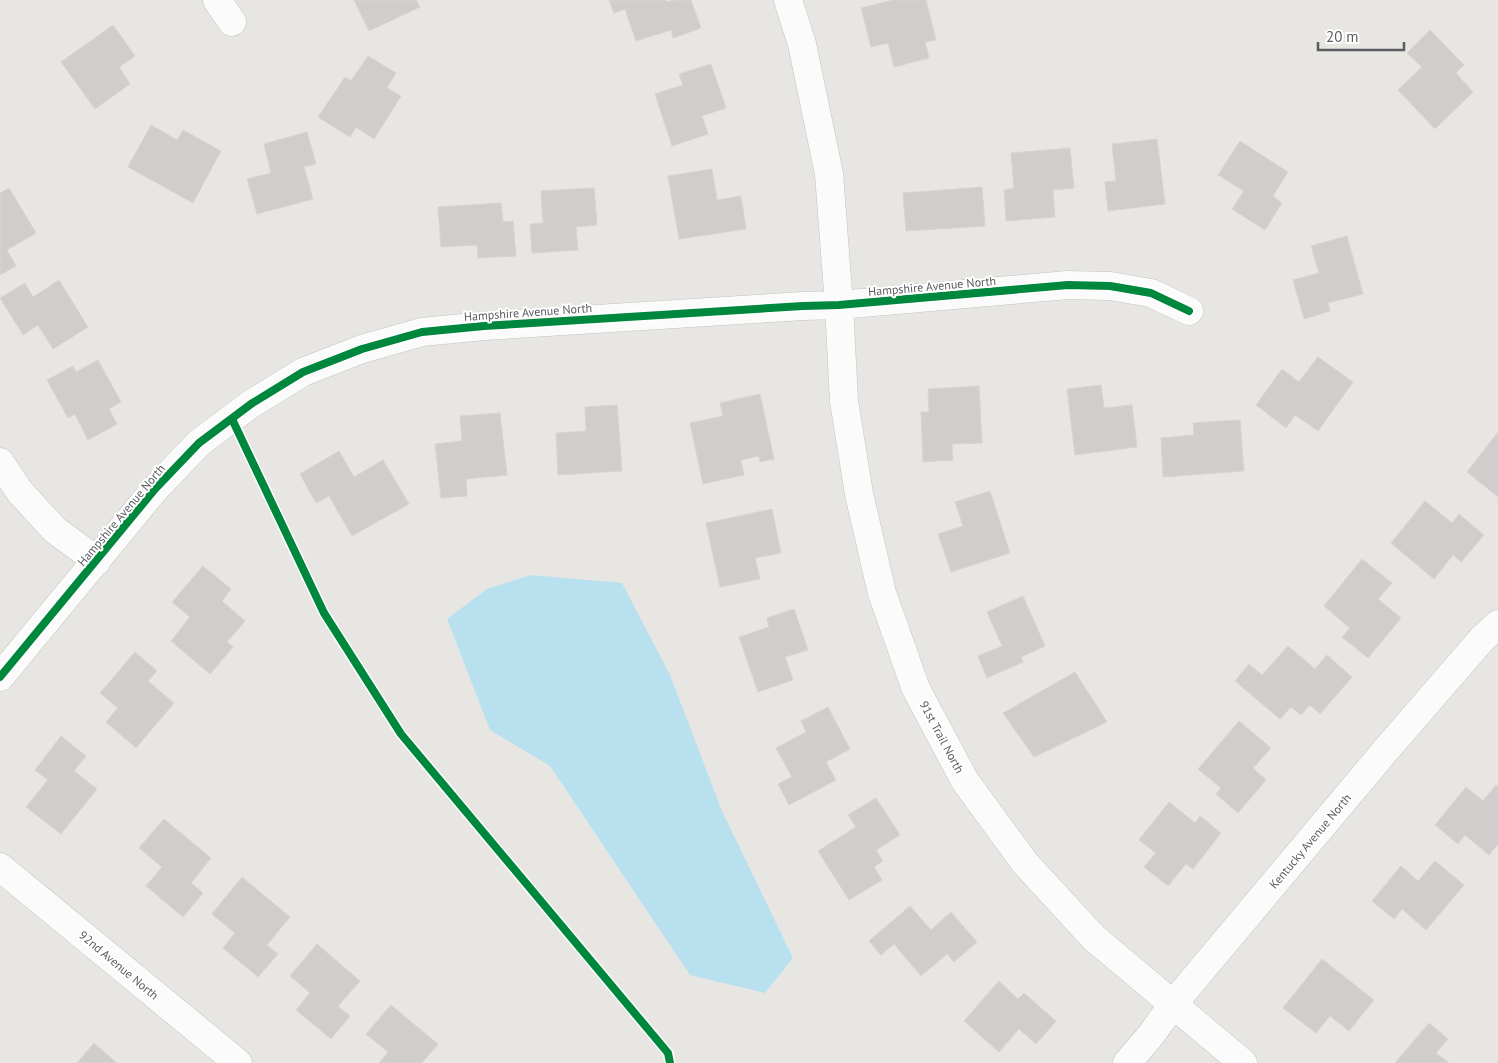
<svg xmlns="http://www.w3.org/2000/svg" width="1498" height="1063" viewBox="0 0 1498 1063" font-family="'PT Sans',sans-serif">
	<rect width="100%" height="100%" fill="#e8e6e2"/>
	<path fill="#b9e0ef" d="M531,575L622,583L670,675L722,811L793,958L765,993L690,975L550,766L490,730L447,619L487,589Z"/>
	<path fill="#d0cecc" stroke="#d7d5d2" d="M354,0H416L420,7L369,31Z
		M609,0H666L667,2L674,0H691L701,28L673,38L671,30L636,41L625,9L614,13Z
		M893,0H926L936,40L925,42L929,58L894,67L888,43L871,47L861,8Z
		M113,25L135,56L119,67L130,84L95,109L61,62Z
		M1430,30L1464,65L1456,73L1473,92L1435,129L1398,90L1422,67L1407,53Z
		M368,56L396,73L387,88L401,96L374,139L356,127L350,137L318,117L345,77L351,81Z
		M711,64L726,108L702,116L708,134L672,146L655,94L683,85L679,74Z
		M151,125L177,140L183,130L221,151L193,203L128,167Z
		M307,132L316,164L304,167L313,199L257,214L247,179L271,173L264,144Z
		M1157,139L1165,204L1108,211L1105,182L1116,181L1112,144Z
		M1240,141L1288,172L1273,196L1282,203L1265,230L1232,209L1244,191L1218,175Z
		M1070,148L1074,188L1053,190L1055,217L1006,221L1004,190L1014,188L1011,153Z
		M712,169L717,200L741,196L746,229L679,239L668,176Z
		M982,187L985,226L906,231L903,193Z
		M9,188L36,233L7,250L16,266L0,275V193Z
		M594,188L597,225L576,227L578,250L532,253L530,224L543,223L541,191Z
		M501,203L503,222L513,221L516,256L478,258L477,245L441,247L438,207Z
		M1347,236L1363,294L1328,303L1330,311L1304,319L1293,280L1319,273L1311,246Z
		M59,280L88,327L53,349L38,325L23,335L0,298L25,283L33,297Z
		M1318,357L1353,382L1318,431L1295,415L1286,428L1256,405L1282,369L1299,382Z
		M98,360L121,402L109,409L117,424L88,440L75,414L68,418L47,380L73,366L76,372Z
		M1101,385L1104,408L1132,405L1137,447L1075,455L1067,389Z
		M979,386L982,443L952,444L953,460L923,462L921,412H929L928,389Z
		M760,394L774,459L760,462L759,456L741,460L744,475L703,484L690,423L723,416L720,403Z
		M617,405L622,471L558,475L556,433L586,431L585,407Z
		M500,413L507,475L466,479L467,496L441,498L435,444L462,441L460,416Z
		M1240,420L1244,471L1163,477L1161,438L1194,435L1193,423Z
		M1498,432V497L1467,472Z
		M339,451L354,477L383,460L409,504L352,536L329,496L316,503L300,474Z
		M990,491L1010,553L951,572L938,534L963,526L955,502Z
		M1425,501L1452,523L1459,514L1484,535L1461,562L1453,555L1434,579L1391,543Z
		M772,509L781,553L755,558L760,579L720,587L706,523Z
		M1362,559L1392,583L1378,599L1401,618L1368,658L1342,637L1350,628L1324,606Z
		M203,566L231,589L222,601L245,621L227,642L233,647L210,674L171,641L190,617L172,602Z
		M1023,596L1045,646L1021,657L1023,662L987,678L978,656L1002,646L987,612Z
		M794,609L808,650L785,657L793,680L758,692L739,637L769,627L767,618Z
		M1288,646L1315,669L1327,655L1352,677L1320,714L1310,705L1301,715L1291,707L1280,719L1235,681L1249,664L1262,675Z
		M135,652L157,671L148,681L174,703L136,748L106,722L118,708L100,693Z
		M1075,672L1107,722L1034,757L1003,713Z
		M828,707L850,749L826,762L836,780L789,805L778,784L792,777L776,748L806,732L801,721Z
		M1239,721L1271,748L1253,768L1266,780L1238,813L1216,794L1221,788L1198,769Z
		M61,736L86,756L74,771L97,789L61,834L26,807L48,780L35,770Z
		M1496,785L1498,787V844L1489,855L1465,835L1458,844L1435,825L1466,787L1483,801Z
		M876,798L900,835L876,850L883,861L874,867L882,880L849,900L818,851L856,827L848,815Z
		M1169,802L1195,823L1200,816L1221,833L1193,869L1186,864L1168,886L1144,867L1156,853L1139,840Z
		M164,819L211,858L191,883L203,893L183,917L146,886L162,867L139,848Z
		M1435,861L1464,885L1426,930L1402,909L1394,919L1372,901L1401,866L1418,881Z
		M242,877L290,917L267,945L278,954L258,977L223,948L235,933L212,914Z
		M910,906L931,930L951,912L977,942L954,962L947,954L921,976L894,944L881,955L869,941Z
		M317,944L360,981L338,1006L350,1016L331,1039L296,1010L310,993L290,976Z
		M1322,959L1374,1000L1349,1031L1330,1016L1316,1033L1283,1008Z
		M999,981L1018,999L1024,993L1056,1021L1036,1044L1019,1029L999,1052L964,1021Z
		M391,1005L438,1044L422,1063H379L388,1052L366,1034Z
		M1429,1023L1448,1039L1436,1053L1449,1063H1395Z
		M94,1043L117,1063H77Z"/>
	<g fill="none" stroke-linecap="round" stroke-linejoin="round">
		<g stroke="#c4c3c3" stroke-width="29">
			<path id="street" d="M217,0L232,22
				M788,0L802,44L829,174L839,305L844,401L859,494L882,593L916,689L965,781L1025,863L1094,938L1243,1063
				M0,462L20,492L55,530L97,561
				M0,677L155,489L199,443L251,404L303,372L362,349L422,332L484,326L803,306L839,305L1068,285L1110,286L1151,293L1189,311
				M0,867L238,1063
				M1127,1063L1151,1035L1173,1004L1385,751L1482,639L1498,624"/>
		</g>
		<use href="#street" stroke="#fcfbfb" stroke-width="28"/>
		<g stroke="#fff" stroke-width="11">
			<path id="cycleway" d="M232,419L324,613L401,734L668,1053L670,1063
				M0,677L155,489L199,443L251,404L303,372L362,349L422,332L484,326L803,306L839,305L1068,285L1110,286L1151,293L1189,311"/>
		</g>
		<use href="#cycleway" stroke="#00873e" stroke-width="8"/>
	</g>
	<g text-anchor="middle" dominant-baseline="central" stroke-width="4" stroke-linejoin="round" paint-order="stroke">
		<g font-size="12" fill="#595d60" stroke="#fff">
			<text transform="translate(932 286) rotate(-5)">Hampshire Avenue North</text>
			<text transform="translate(528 312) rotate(-4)">Hampshire Avenue North</text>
			<text transform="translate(121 515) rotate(-50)">Hampshire Avenue North</text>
			<text transform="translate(942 737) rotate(62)">91st Trail North</text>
			<text transform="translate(1310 841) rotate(-50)">Kentucky Avenue North</text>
			<text transform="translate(119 965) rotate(40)">92nd Avenue North</text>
		</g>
	</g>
	<path d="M1318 42v8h86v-8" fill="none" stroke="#595d60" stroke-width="2.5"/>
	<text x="1326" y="42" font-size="15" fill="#595d60" stroke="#ffffff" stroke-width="4" paint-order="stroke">20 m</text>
</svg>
